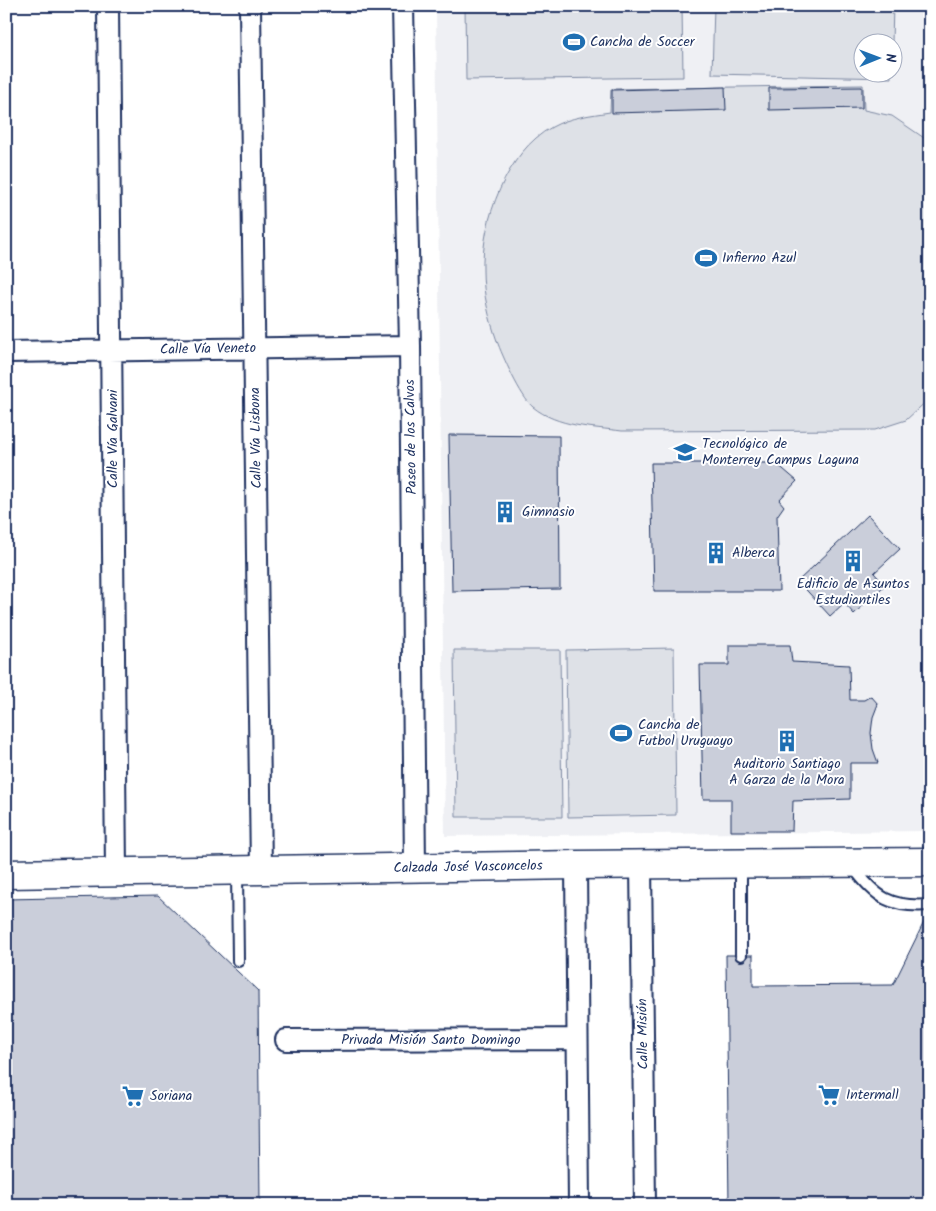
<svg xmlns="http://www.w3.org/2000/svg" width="936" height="1211" viewBox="0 0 936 1211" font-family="Kalam,sans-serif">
	<rect width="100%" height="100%" fill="#fff"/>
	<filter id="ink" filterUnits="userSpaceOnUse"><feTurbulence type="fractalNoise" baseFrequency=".02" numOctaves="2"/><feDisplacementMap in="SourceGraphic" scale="10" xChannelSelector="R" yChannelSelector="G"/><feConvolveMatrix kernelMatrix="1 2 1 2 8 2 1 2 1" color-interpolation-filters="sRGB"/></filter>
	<g filter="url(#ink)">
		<path fill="#eff0f4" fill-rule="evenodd" d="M436,6H930V831L445,836ZM864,42H894V72H864Z"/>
		<path fill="#dee1e7" stroke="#7c88a2" d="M465,6H682L683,77L466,80Z
			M714,6H893L892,42H864V72L891,73V78L712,74Z
			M863,85L864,110L892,116L930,142V398L906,420L875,430L622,431C592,427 558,427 533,407C521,398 502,355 497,341C489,318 483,294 483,271C481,221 507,151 552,127C570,117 591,115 610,112L611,89Z
			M674,648L676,815L568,817L566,650Z
			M454,650H560L562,817H456Z"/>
		<path fill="#caceda" stroke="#1b2f5e" d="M725,87L726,110L612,113V90Z
			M862,87V108L769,110V88Z
			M449,435L559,436L560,589L452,591Z
			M651,463H776L797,481L779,500L784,506L777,516L779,591H654Z
			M868,515L900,549L874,573L885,585L854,614L844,603L830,616L798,581Z
			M729,645H790L792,662L849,665L850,700H864L871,696L878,704L873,717L871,733L873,749L878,763H850V799L793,801L792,831H731V799H703L700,665H729Z
			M158,896L258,991L260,1205H9L6,1202V899Z
			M930,917V1205H729L726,955H753V986L893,985L926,918Z"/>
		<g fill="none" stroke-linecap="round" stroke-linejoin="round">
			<g stroke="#1b2f5e" stroke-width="14">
				<path id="service" d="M853,867C876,898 891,908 930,905
					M237,872L238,961
					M741,955V865"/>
			</g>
			<g stroke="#1b2f5e" stroke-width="24">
				<path id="minor" d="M108,6L116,872
					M250,6L261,870
					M403,6L410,346L415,868
					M6,352L410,346
					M641,864L645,1205
					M576,865L579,1205
					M286,1040L577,1039"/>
			</g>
			<g stroke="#1b2f5e" stroke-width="31">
				<path id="secondary" d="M6,874L576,865L930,862"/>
			</g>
			<use href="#service" stroke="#fff" stroke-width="10"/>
			<use href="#minor" stroke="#fff" stroke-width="20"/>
			<use href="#secondary" stroke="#fff" stroke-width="28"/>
		</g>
	</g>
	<defs>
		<g id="stadium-bare" transform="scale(1.725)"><path d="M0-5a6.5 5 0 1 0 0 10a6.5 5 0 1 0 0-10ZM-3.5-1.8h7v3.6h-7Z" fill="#1f6fb2" stroke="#fff" stroke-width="2.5" paint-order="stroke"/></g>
		<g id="university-bare" transform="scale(1.725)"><path d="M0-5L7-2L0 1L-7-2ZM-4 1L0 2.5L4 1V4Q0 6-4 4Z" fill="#1f6fb2" stroke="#fff" stroke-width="2.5" paint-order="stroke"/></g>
		<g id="building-bare" transform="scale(1.725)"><path d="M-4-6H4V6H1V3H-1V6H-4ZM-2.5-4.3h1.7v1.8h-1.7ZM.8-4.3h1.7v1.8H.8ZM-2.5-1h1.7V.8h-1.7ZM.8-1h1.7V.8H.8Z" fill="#1f6fb2" stroke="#fff" stroke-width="2.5" paint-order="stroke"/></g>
		<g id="supermarket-bare" transform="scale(1.725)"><path d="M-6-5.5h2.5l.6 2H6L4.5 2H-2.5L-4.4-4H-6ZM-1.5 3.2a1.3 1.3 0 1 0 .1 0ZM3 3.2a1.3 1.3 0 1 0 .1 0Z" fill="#1f6fb2" stroke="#fff" stroke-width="2.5" paint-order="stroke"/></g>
	</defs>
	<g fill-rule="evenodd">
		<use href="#stadium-bare" x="574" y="42"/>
		<use href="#stadium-bare" x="706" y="258"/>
		<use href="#university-bare" x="685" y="452"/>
		<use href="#building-bare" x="505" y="512"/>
		<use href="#building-bare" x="716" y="553"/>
		<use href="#building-bare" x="853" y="561"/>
		<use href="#stadium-bare" x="621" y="733"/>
		<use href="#building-bare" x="787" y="741"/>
		<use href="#supermarket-bare" x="829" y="1095"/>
		<use href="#supermarket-bare" x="133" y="1096"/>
	</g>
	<g text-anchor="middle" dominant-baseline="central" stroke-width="4" stroke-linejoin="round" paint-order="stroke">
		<g font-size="14" fill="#1b2f5e" stroke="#fff" text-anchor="start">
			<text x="590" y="42">Cancha de Soccer</text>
			<text x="722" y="258">Infierno Azul</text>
			<text x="702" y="444">Tecnológico de<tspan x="702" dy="16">Monterrey Campus Laguna</tspan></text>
			<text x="522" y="512">Gimnasio</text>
			<text x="732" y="553">Alberca</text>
			<text x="853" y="584" text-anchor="middle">Edificio de Asuntos<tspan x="853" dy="16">Estudiantiles</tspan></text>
			<text x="638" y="725">Cancha de<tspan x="638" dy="16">Futbol Uruguayo</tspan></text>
			<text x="787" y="764" text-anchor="middle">Auditorio Santiago<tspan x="787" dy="16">A Garza de la Mora</tspan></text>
			<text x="846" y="1095">Intermall</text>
			<text x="150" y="1096">Soriana</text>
		</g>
		<g font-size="14" fill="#1b2f5e" stroke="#fff">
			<text transform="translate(208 349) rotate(-1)">Calle Vía Veneto</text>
			<text transform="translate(411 437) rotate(-91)">Paseo de los Calvos</text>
			<text transform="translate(256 438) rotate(-91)">Calle Vía Lisbona</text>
			<text transform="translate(113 439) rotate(-90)">Calle Vía Galvani</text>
			<text transform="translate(468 867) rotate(-1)">Calzada José Vasconcelos</text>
			<text transform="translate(643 1034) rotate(-91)">Calle Misión</text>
			<text x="431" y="1040">Privada Misión Santo Domingo</text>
		</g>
	</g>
	<rect width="936" height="1211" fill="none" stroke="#fff" stroke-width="25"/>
	<rect x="12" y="12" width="911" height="1186" fill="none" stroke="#1b2f5e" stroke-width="2" filter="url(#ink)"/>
	<g transform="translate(878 58) rotate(89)"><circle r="24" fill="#ffffff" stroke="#a4acbf"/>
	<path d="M0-4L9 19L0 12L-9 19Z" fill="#1f6fb2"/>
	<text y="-8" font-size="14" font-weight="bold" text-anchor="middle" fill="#1b2f5e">N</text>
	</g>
</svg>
